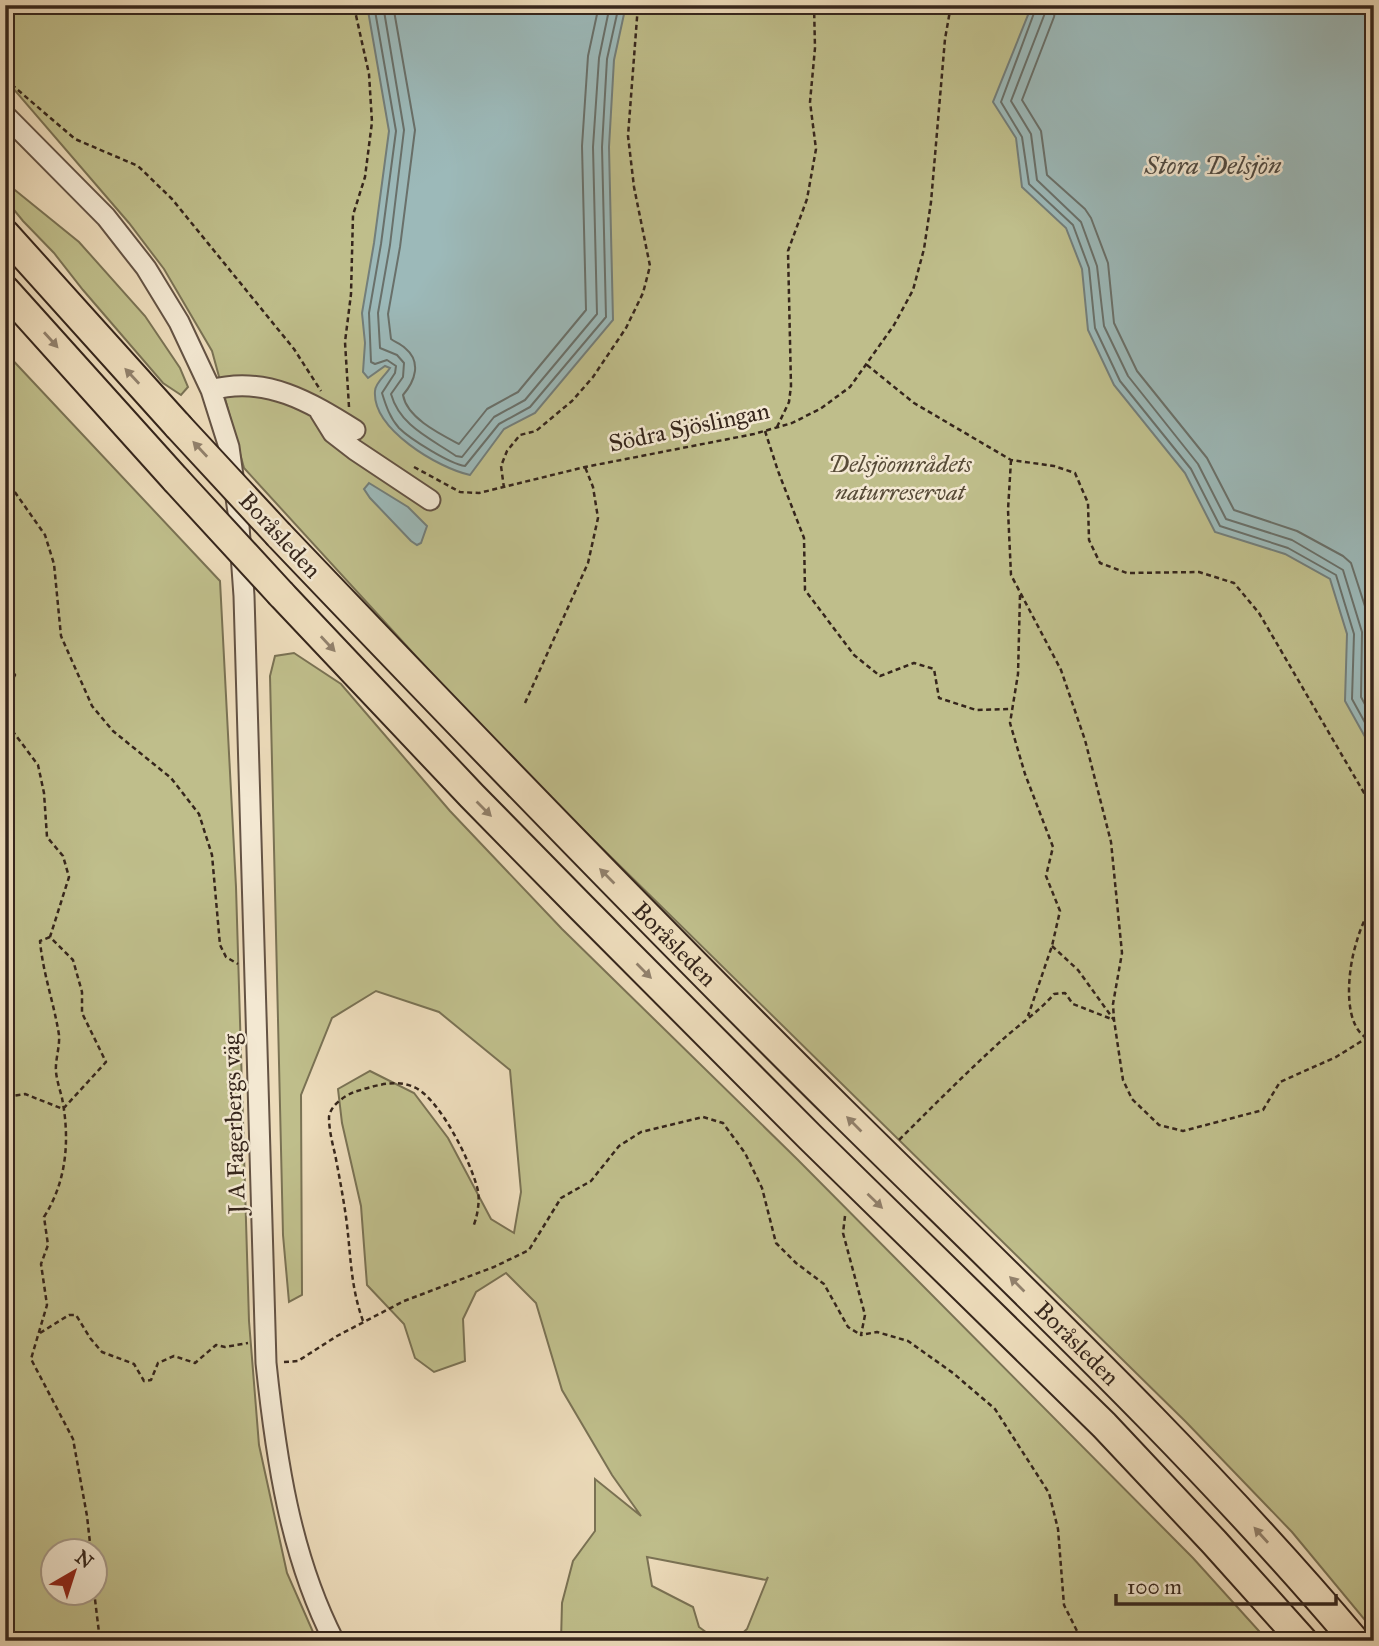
<svg xmlns="http://www.w3.org/2000/svg" width="1379" height="1646" viewBox="0 0 1379 1646" font-family="'IM FELL Great Primer',serif">
	<rect width="100%" height="100%" fill="#ecdbba"/>
	<filter id="stains"><feTurbulence type="fractalNoise" baseFrequency=".00286" numOctaves="4"/><feColorMatrix values="0 0 0 0 .2 0 0 0 0 .09 0 0 0 0 .02 0 0 0 .5 -.17"/></filter>
	<radialGradient id="worn" r=".72"><stop offset=".6" stop-color="#630" stop-opacity="0"/><stop offset="1" stop-color="#630" stop-opacity=".3"/></radialGradient>
	<path fill="#bfbe8b" stroke="#7a7254" stroke-width="2" fill-rule="evenodd" d="M5,5H1374V1631L1292,1532L1186,1422L499,747L244,468L212,351L164,269L129,223L5,79Z
		M5,182L79,242L145,316L180,368L188,387L181,395L163,383L83,290L54,253L23,221L5,199Z
		M5,352L220,581L236,887L249,1321L259,1445L287,1573L317,1641H5ZM52,1552H94V1594H52Z
		M294,653L341,684L450,811L562,929L797,1159L1193,1558L1268,1641H734L747,1629L768,1577L766,1580L647,1557L652,1586L693,1607L699,1627L718,1641H561L562,1603L573,1561L595,1531V1479L641,1516L612,1475L562,1390L536,1303L506,1273L476,1292L463,1319L465,1361L434,1372L415,1358L404,1324L367,1285L361,1206L342,1123L338,1089L370,1071L414,1093L448,1138L491,1219L514,1233L521,1192L510,1070L439,1012L376,991L332,1018L301,1095L302,1295L289,1302L283,1235L270,676L275,656Z"/>
	<path fill="#9cb9b9" stroke="#737e7a" stroke-width="2" d="M367,5H626L614,60L609,147L613,320L535,413L504,429L470,475C438,468 372,429 375,391C375,383 385,376 390,368L385,366L368,378L363,372L365,343L362,313L374,243L389,131Z
		M1032,5H1374V753L1345,701L1347,634L1330,579L1285,554L1215,532L1185,473L1114,385L1088,330L1082,269L1066,228L1022,187L1016,138L993,102Z
		M369,483L408,507L427,526L421,543L417,545L411,541L370,498L364,489Z"/>
	<g fill="none" stroke-linecap="round" stroke-linejoin="round">
		<path stroke="#69706a" stroke-width="2" d="M374,5L396,131L381,244L369,313L371,362L375,364L387,360L396,366L395,373L382,393C386,406 390,418 399,428C410,439 450,464 465,466L499,424L530,407L606,317L602,147L607,59L619,5
			M383,5L404,130L390,245L378,313L380,348L397,355L404,363L403,377L391,394C400,426 430,438 456,456L462,457L494,417L525,400L597,314L593,147L599,58L610,5
			M393,5L415,130L400,247L388,314L391,339C395,342 401,344 405,348C422,362 415,381 403,395C407,418 440,434 459,444L487,409L518,392L586,310L582,146L588,56L599,5
			M1037,5L1001,102L1022,137L1029,184L1073,225L1089,268L1095,328L1120,381L1191,469L1220,526L1288,548L1336,575L1354,634L1352,699L1374,739
			M1046,5L1045,13L1011,101L1031,134L1037,180L1081,222L1097,266L1104,326L1128,376L1198,464L1226,519L1292,540L1343,570L1362,632L1361,697L1374,721
			M1056,5L1054,17L1022,100L1041,131L1047,175L1085,209L1091,218L1108,263L1114,323L1137,371L1207,458L1234,510L1297,531L1343,556L1351,563L1373,631L1372,694L1374,699"/>
		<g stroke="#645344" stroke-width="23">
			<path id="minor" d="M5,115L106,217L146,268L179,322L211,390L229,447L238,512L244,596L266,1363C276,1458 290,1555 334,1641
				M211,390C266,375 310,402 355,430
				M320,412L333,433L355,450L430,500"/>
		</g>
		<g stroke="#36261c" stroke-width="32">
			<g id="highway">
				<path d="M5,234L178,426"/>
				<path d="M5,290L176,480"/>
				<path id="s1" d="M279,535C465,730 651,923 842,1112C1017,1285 1196,1453 1355,1641"/>
				<path d="M281,594L472,796L582,908L810,1137L1104,1425L1214,1542L1303,1641"/>
			</g>
		</g>
		<path stroke="#36261c" stroke-width="2.5" stroke-dasharray="5 3.5" stroke-linecap="butt" d="M5,79L75,139L138,166L172,199L294,349L321,391
			M867,365L914,403L1011,460L1054,466L1075,473L1088,503L1089,540L1100,563L1127,573L1199,572L1234,583L1259,613L1374,810
			M349,407L345,342L351,294L353,215L365,177L372,122L369,74L355,11L351,5
			M777,427L789,402L791,386L788,251L807,199L816,149L810,102L815,48L814,5
			M765,431L778,471L804,538L805,590L854,655L880,676L914,663L934,669L939,698L976,710L1012,709
			M1011,460L1008,510L1011,575L1061,670L1085,740L1111,842L1122,953L1113,1004L1114,1020L1123,1080L1132,1099L1159,1125L1183,1131L1263,1110L1280,1082L1336,1057L1365,1039
			M414,467L460,492L479,493L585,467L754,434L792,423L820,409L850,387L894,325L913,290L924,249L931,202L945,39L951,5
			M5,478L45,535L54,564L61,636L92,706L113,731L171,778L199,814L212,855L220,945L226,957L238,964
			M504,488L501,466L507,451L520,435L536,431L572,401L593,377L626,328L643,293L650,266L634,187L628,136L638,5
			M1020,595L1018,674L1010,723L1025,774L1053,847L1046,876L1060,911L1052,946L1028,1016
			M5,650L15,675L7,690L11,729L38,765L44,793L47,837L63,856L69,877L50,937L73,960L82,992V1013L106,1062L63,1109L25,1094L5,1097
			M525,703L588,563L598,518L593,487L585,467
			M1374,898C1368,913 1360,928 1356,944C1348,969 1340,1033 1374,1041
			M50,937L40,941C43,974 54,1003 59,1035C60,1047 55,1060 56,1072C57,1081 60,1090 62,1098C70,1139 67,1181 44,1217L48,1245L41,1264L47,1305L31,1359L73,1439L87,1516L91,1552
			M1052,946L1078,970L1114,1020
			M899,1140C933,1106 966,1073 1001,1041C1018,1025 1039,1012 1054,994L1065,993L1073,1004L1114,1020
			M845,1216L843,1233L865,1315L861,1335L877,1332L908,1341L953,1373L995,1409L1049,1493L1058,1529L1064,1605L1082,1641
			M363,1321C350,1285 351,1254 346,1217C343,1196 339,1175 335,1154C332,1142 329,1129 329,1117C330,1106 344,1096 354,1092C374,1086 396,1078 416,1088C441,1101 472,1164 478,1191C480,1202 477,1218 473,1227
			M40,1333L69,1315H76L90,1338L102,1352L134,1364L144,1381L151,1380L158,1363L174,1356L195,1363L216,1345L225,1347L248,1343
			M284,1362L298,1361L337,1336L404,1301L494,1267L529,1250L561,1198L591,1181L619,1146L641,1132L703,1117L723,1123L745,1153L762,1188L776,1243L796,1263L824,1284L848,1327L861,1335
			M94,1591L100,1641"/>
		<use href="#minor" stroke="#f3e8d2" stroke-width="19"/>
		<use href="#highway" stroke="#ecdbba" stroke-width="28"/>
		<g stroke="#36261c" stroke-width="32" stroke-linecap="butt">
			<path id="highway-bridge" d="M178,426L279,535
				M176,480L281,594"/>
		</g>
		<use href="#highway-bridge" stroke="#ecdbba" stroke-width="28"/>
	</g>
	<defs><path id="oneway-solid" d="M-6-.8H1V-3.2L6.5 0L1 3.2V.8H-6Z" transform="scale(1.75)"/></defs>
	<g fill="#91806b">
		<use href="#oneway-solid" transform="translate(51 340) rotate(48)"/>
		<use href="#oneway-solid" transform="translate(132 376) rotate(-133)"/>
		<use href="#oneway-solid" transform="translate(200 449) rotate(-133)"/>
		<use href="#oneway-solid" transform="translate(328 644) rotate(47)"/>
		<use href="#oneway-solid" transform="translate(484 809) rotate(45)"/>
		<use href="#oneway-solid" transform="translate(607 876) rotate(-135)"/>
		<use href="#oneway-solid" transform="translate(644 971) rotate(45)"/>
		<use href="#oneway-solid" transform="translate(854 1124) rotate(-135)"/>
		<use href="#oneway-solid" transform="translate(875 1201) rotate(44)"/>
		<use href="#oneway-solid" transform="translate(1017 1284) rotate(-135)"/>
		<use href="#oneway-solid" transform="translate(1261 1535) rotate(-132)"/>
	</g>
	<g text-anchor="middle" dominant-baseline="central" stroke-width="5" stroke-linejoin="round" paint-order="stroke">
		<g font-size="24" fill="#36261c" stroke="#f3e8d2">
			<text transform="translate(689 427) rotate(-12)">Södra Sjöslingan</text>
			<text transform="translate(280 535) rotate(47)">Boråsleden</text>
			<text stroke="none"><textPath href="#s1" startOffset="569">Boråsleden</textPath></text>
			<text transform="translate(234 1124) rotate(-92)">J A Fagerbergs väg</text>
			<text stroke="none"><textPath href="#s1" startOffset="1136">Boråsleden</textPath></text>
		</g>
		<g font-size="24" font-style="italic" fill="#584c38" stroke="#f3e8d2">
			<text x="900" y="464">Delsjöområdets<tspan x="900" dy="28">naturreservat</tspan></text>
		</g>
		<g font-size="26" font-style="italic" fill="#504b43" stroke="#f3e8d2">
			<text x="1213" y="165">Stora Delsjön</text>
		</g>
	</g>
	<rect width="1379" height="1646" fill="none" stroke="#ecdbba" stroke-width="28"/>
	<rect x="7" y="7" width="1365" height="1632" fill="none" stroke="#36261c" stroke-width="3.5"/>
	<rect x="14" y="14" width="1351" height="1618" fill="none" stroke="#36261c" stroke-width="2"/>
	<g transform="translate(74 1572) rotate(39)"><circle r="33" fill="#f3e8d2" stroke="#a79a89" stroke-width="2"/>
	<path d="M0-5L12 26L0 18L-12 26Z" fill="#8f2418"/>
	<text y="-10" font-size="19" font-weight="bold" text-anchor="middle" fill="#36261c">N</text>
	</g>
	<path d="M1116 1594v10h220v-10" fill="none" stroke="#36261c" stroke-width="3.5"/>
	<text x="1127" y="1594" font-size="21" fill="#36261c" stroke="#f3e8d2" stroke-width="5" paint-order="stroke">100 m</text>
	<rect width="100%" height="100%" filter="url(#stains)"/>
	<rect width="100%" height="100%" fill="url(#worn)"/>
</svg>
